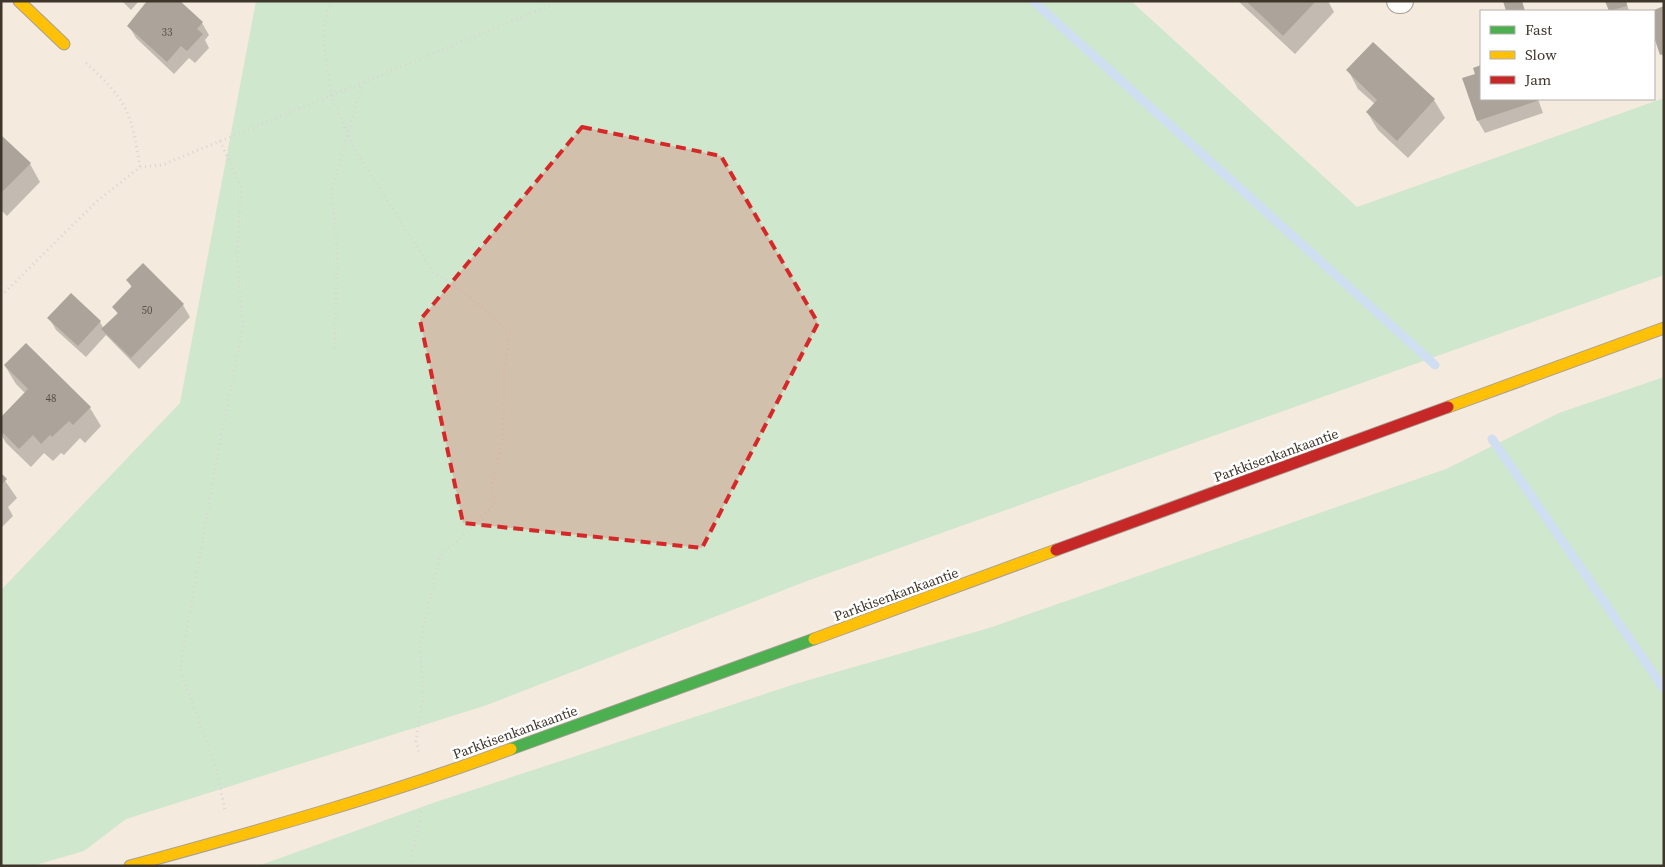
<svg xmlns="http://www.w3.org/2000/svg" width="1665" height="867" viewBox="0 0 1665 867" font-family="'Source Serif 4',serif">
	<rect width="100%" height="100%" fill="#f4eade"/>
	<path fill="#cfe7cd" d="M256,1H1131L1357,207L1664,98V275L807,581L487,705L126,819L84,851L32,866H1V590L180,403Z
		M1664,377V866H258L433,803L795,684L989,628L1446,469L1559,413Z"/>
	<path fill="#0003" d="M122,1H139L131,10Z
		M1238,1H1328L1334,12L1295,54Z
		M1607,1H1626L1629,11H1610Z
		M1664,8V60L1654,33V11Z
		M202,23L209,35L205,40L209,48L195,63L189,58L174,74L136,38L129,26Z
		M1481,66V99H1538L1543,113L1485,133L1478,121L1464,79L1477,75L1474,68Z
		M1348,70L1434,100L1445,118L1408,158L1378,130L1367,112L1375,104L1358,89Z
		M1,136L30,164L40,182L7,216L1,210Z
		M128,281L183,305L190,317L139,369L106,335L86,357L56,330L49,318L100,322L104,329L118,314L113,307L132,288Z
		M5,366L90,408L101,426L85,443L80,438L64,455L61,453L53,461L44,453L31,467L6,443L1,434V419L26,394L16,384Z
		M1,475L17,498L8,507L13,516L1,528Z"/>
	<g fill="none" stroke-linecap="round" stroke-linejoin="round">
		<path stroke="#d0def1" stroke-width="9" d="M1033,1L1435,365
			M1492,439L1664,689"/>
	</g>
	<path fill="#aca49a" d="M147,1H180L203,22L197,29L203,34L187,51L181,46L167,62L127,26Z
		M1246,1H1316L1283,36Z
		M1503,1H1522L1525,11H1506Z
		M1605,1H1626L1627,6L1609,11Z
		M1664,6V54L1660,55L1654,37V10Z
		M1373,42L1435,99L1397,141L1366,112L1377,100L1346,70Z
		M1481,65V99H1536L1537,101L1477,121L1462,78L1475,74L1473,68Z
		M1,135L31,163L1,193Z
		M143,263L184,304L131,358L101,329L118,313L112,307L132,286L126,280Z
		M71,293L101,321L78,346L47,318Z
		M26,343L91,407L73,425L69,421L52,437L50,435L41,444L33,435L19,449L1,431V417L28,389L4,365Z
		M1,473L7,479L1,485Z"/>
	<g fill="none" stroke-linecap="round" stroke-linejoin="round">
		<g stroke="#a89f95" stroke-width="26">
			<path id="street" d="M1399,1H1401"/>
		</g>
		<g stroke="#a89f95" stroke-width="13">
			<path id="fast" d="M511,749L814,639"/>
		</g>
		<g stroke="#a89f95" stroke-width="13">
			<path id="slow" d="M19,1L64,44
				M1448,407L1664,328
				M814,639L1056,550
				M130,866C258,831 387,795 511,749"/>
		</g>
		<g stroke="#a89f95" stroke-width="13">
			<path id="jam" d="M1056,550L1448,407"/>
		</g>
		<path stroke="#dad6d3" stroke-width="3" stroke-dasharray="1 4" stroke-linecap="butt" d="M331,1L324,25L325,55L332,96L355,150L433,272L460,289L510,332L504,372L503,437L492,486L495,504L440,557L420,643L423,697L416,741L419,753
			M220,141L241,188L237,257L243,327L221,436L180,669L216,768L225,810
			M140,167L162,165L561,1
			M1,296L95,203L140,167C131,111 127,100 85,62
			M335,349L337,252L332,190L362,84
			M410,866L422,808"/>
		<use href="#street" stroke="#fdfcfa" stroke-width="24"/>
		<use href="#fast" stroke="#4caf50" stroke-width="11"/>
		<use href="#slow" stroke="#ffc107" stroke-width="11"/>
		<use href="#jam" stroke="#c62828" stroke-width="11"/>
	</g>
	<path fill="#d62828" fill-opacity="0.2" stroke="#d62828" stroke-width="4" stroke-dasharray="10 6" stroke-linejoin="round" d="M582,127L721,156L818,323L702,548L463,523L420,320Z"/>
	<g text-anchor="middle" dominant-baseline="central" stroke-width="5" stroke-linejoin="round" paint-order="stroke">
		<g font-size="11" fill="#5a5247">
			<text x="167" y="32">33</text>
			<text x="147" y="310">50</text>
			<text x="51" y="398">48</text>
		</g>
		<g font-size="14" fill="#3e362b" stroke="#fff">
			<text transform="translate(1276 455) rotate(-20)">Parkkisenkankaantie</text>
			<text transform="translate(896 594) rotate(-20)">Parkkisenkankaantie</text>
			<text transform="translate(515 732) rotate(-20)">Parkkisenkankaantie</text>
		</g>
	</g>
	<rect width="1665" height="867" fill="none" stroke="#3e362b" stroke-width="5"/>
	<rect x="1480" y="10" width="175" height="90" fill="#ffffff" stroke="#b2afaa"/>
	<rect x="1490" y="26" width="25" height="8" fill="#4caf50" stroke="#b2afaa"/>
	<text x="1525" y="35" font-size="15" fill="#3e362b">Fast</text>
	<rect x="1490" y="51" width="25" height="8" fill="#ffc107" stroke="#b2afaa"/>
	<text x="1525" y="60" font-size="15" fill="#3e362b">Slow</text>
	<rect x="1490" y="76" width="25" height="8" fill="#c62828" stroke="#b2afaa"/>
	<text x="1525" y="85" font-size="15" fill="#3e362b">Jam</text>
</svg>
